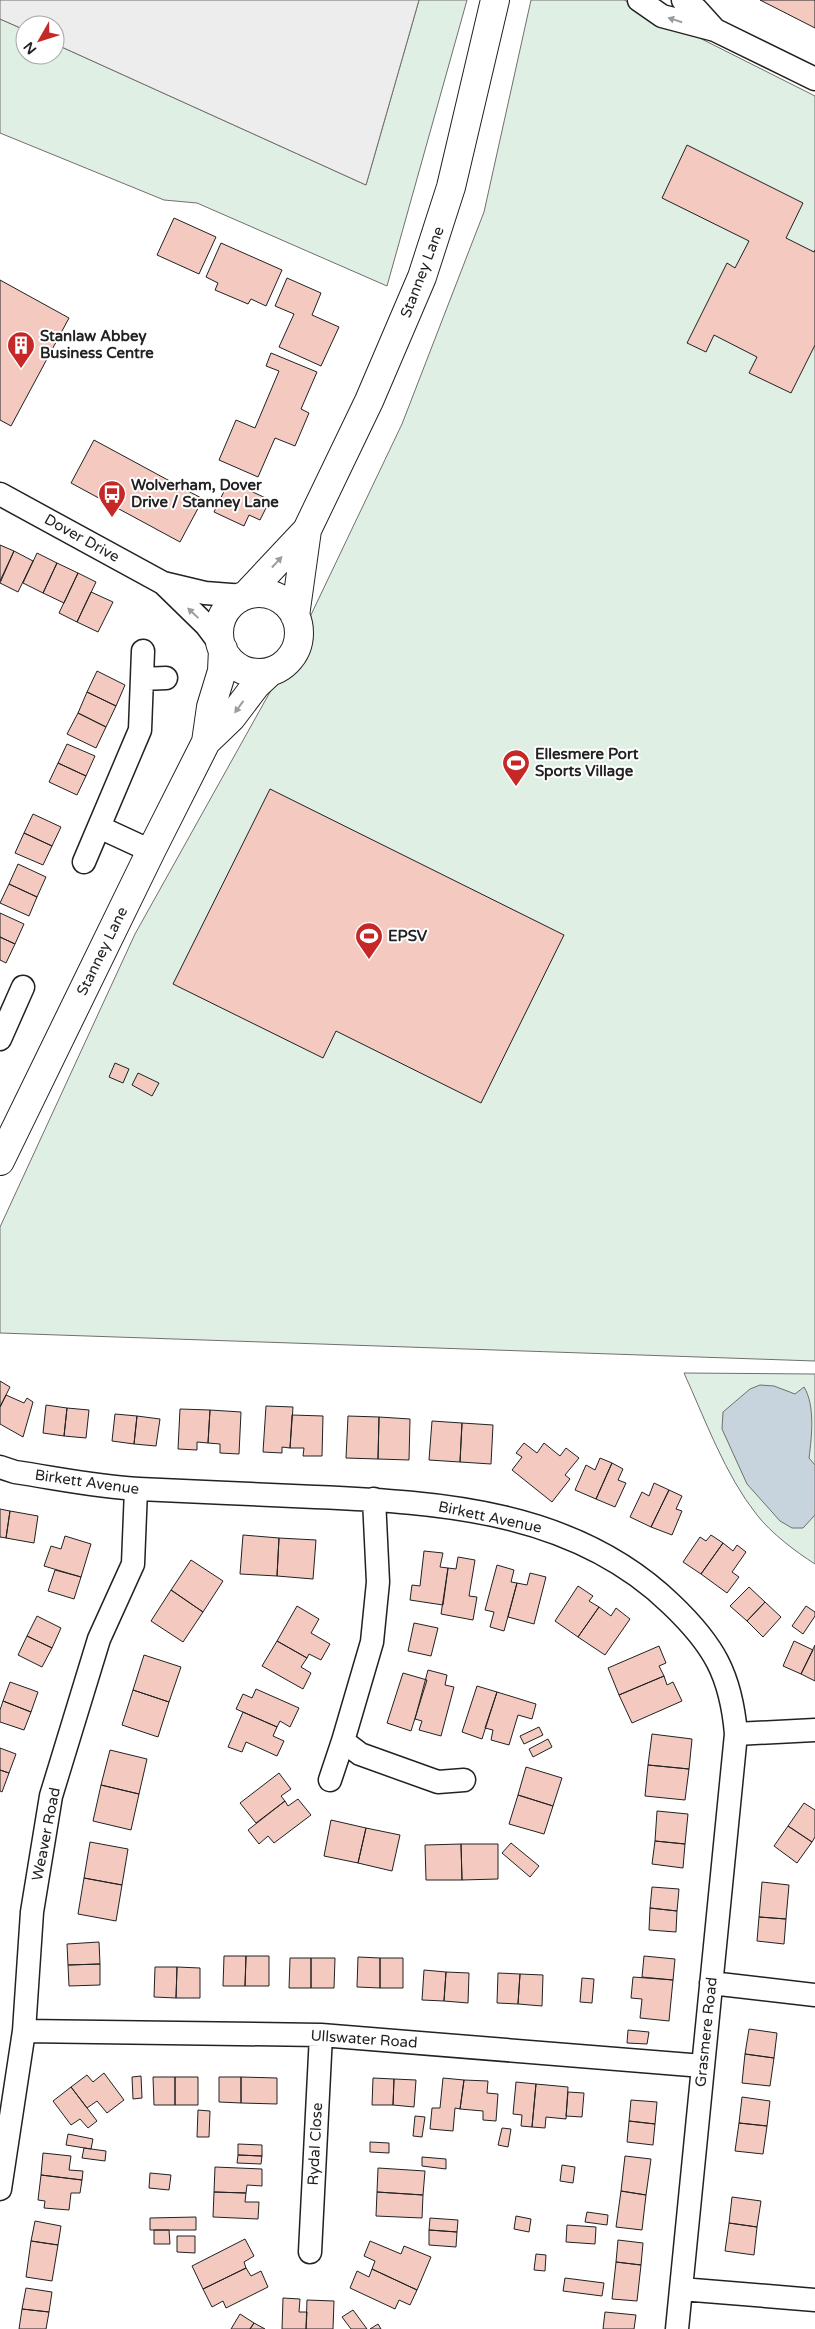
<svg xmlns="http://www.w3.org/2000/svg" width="815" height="2329" viewBox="0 0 815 2329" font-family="'Varela Round',sans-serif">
	<rect width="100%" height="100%" fill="#fff"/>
	<path fill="#e0efe3" stroke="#6f6f6f" d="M419,0H467L387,286L197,203L164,200L0,133V19L25,30V55H55V44L366,185Z
		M531,0H624L815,96V1361L0,1333V1227L135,934L299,640L402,424L484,212Z
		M684,1373L815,1374V1564C796,1552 771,1533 757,1515C725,1475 705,1419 684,1373Z"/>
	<path fill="#ededed" stroke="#6f6f6f" d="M0,0H419L366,185L55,44V25H25V30L0,19Z"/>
	<path fill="#c7d3dd" stroke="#6f6f6f" d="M760,1385L774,1386L795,1394L804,1387C815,1405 812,1435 809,1458L815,1465V1515L803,1528H792L780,1521L747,1484L722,1429L723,1412L750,1389Z"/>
	<path fill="#f3c9c0" stroke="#222" d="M760,0H815V28Z
		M687,145L803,203L786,238L814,252L815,250V345L791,393L749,373L757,357L714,335L706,352L687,343L727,263L735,268L749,241L662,198Z
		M174,218L216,237L199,274L157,255Z
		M221,243L282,270L266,306L251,299L248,304L215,290L218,283L206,277Z
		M287,278L321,293L312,315L339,327L321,366L279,347L294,314L275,306Z
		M0,280L69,318L11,426L0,420Z
		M271,353L317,372L301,409L309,413L295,446L275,438L258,477L219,460L236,420L255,428L279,371L266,366Z
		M94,440L203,499L180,542L71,483Z
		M229,481L270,500L260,520L249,515L244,526L214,512Z
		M0,545L14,551L0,581Z
		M14,551L33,561L18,592L0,583Z
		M37,553L57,563L43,593L23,583Z
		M57,563L78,573L64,603L43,593Z
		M78,573L96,582L77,622L59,613Z
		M91,592L113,602L98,632L77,622Z
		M97,671L125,685L116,706L87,692Z
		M87,692L116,706L106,727L78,713Z
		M78,713L106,727L96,748L67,734Z
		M67,744L95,756L86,776L58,763Z
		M58,763L86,776L77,795L49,782Z
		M270,789L564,935L481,1103L336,1031L323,1058L173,984Z
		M33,814L61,827L52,846L24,833Z
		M24,833L52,846L43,865L15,853Z
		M18,864L46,877L37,897L9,884Z
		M9,884L37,897L29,916L0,903Z
		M0,913L24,924L15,944L0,937Z
		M0,937L15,944L6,963L0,960Z
		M115,1063L129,1069L123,1083L109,1077Z
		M138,1073L159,1083L152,1096L132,1085Z
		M0,1381L10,1387L0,1407Z
		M6,1395L24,1403L27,1398L33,1402L23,1437L0,1424V1407Z
		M46,1405L67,1408L64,1436L43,1433Z
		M266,1406L293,1407L290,1448L282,1447V1453L263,1452Z
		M67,1408L89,1410L86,1438L64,1436Z
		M180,1409L210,1410L208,1443L197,1442V1450L178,1449Z
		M210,1410L241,1412L239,1454L220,1453V1444L208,1443Z
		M115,1414L137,1416L134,1444L112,1441Z
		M292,1415L323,1416L322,1456H303L304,1448H290Z
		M137,1416L160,1419L156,1446L134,1444Z
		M348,1416L379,1417L378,1459L346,1458Z
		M379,1417L410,1419L409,1460L378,1459Z
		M432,1421L462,1423L460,1462L429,1460Z
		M462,1423L493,1425L491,1464L460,1462Z
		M524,1443L537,1453L544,1443L560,1456L566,1448L579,1458L565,1475L570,1479L552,1502L512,1470L522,1457L516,1453Z
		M600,1458L612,1463L596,1499L575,1490L586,1465L595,1470Z
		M612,1463L623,1469L618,1480L626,1483L615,1507L596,1499Z
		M654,1483L669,1490L651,1527L630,1517L642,1492L649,1496Z
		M669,1490L682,1496L676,1509L682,1511L672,1535L651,1527Z
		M0,1509L10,1511L6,1538L0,1537Z
		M10,1511L38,1516L34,1543L6,1538Z
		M243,1535L279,1538L277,1576L240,1574Z
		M711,1535L723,1543L701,1574L683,1562L700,1537L706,1541Z
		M65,1536L91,1544L81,1577L44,1566L51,1546L61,1549Z
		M279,1538L316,1540L313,1579L277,1576Z
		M723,1543L733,1551L737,1545L746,1552L732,1572L739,1577L727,1593L701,1574Z
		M424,1551L443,1553L440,1567L448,1568L443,1605L410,1600L412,1585L420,1586Z
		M458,1557L475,1560L469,1596L477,1597L473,1620L441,1614L448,1568L456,1569Z
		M191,1560L223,1581L203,1612L171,1590Z
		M497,1565L514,1570L511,1582L517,1583L504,1631L490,1627L494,1612L485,1610Z
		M55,1570L81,1577L74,1599L48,1591Z
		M530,1573L546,1577L534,1624L508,1617L517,1583L527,1585Z
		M578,1586L593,1596L589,1601L599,1607L578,1637L555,1621Z
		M749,1587L765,1602L747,1621L730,1606Z
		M171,1590L203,1612L183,1642L151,1621Z
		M765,1602L781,1617L763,1637L747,1621Z
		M297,1606L319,1619L311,1633L330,1644L321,1660L309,1654L307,1658L277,1641Z
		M806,1606L815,1612V1616L803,1634L792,1626Z
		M599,1607L611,1616L616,1608L630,1619L605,1655L578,1637Z
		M37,1616L61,1628L52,1648L27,1636Z
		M414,1623L438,1628L431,1656L408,1651Z
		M27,1636L52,1648L42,1667L18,1655Z
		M277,1641L307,1658L301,1667L311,1673L303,1689L262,1666Z
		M794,1641L813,1650L801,1674L783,1666Z
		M815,1645V1681L801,1674Z
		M659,1646L666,1663L659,1666L664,1676L619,1695L608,1668Z
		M144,1655L181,1667L169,1702L133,1690Z
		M428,1670L447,1675L445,1685L454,1687L441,1736L419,1730L422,1721L415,1719Z
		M403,1673L427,1680L411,1731L387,1723Z
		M664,1676L667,1685L673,1682L682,1701L632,1723L619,1695Z
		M10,1682L38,1692L31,1712L3,1701Z
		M477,1686L497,1692L482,1739L462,1732Z
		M256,1689L299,1708L290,1727L280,1721L277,1727L236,1709L243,1694L252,1698Z
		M133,1690L169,1702L158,1737L122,1725Z
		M497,1692L536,1704L532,1719L518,1715L509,1745L491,1740L493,1730L485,1728Z
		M3,1701L31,1712L24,1730L0,1722V1710Z
		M243,1712L277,1727L273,1736L284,1741L277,1756L246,1742L242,1752L228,1747Z
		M539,1727L543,1735L524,1744L520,1736Z
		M652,1734L692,1739L689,1769L648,1765Z
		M548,1739L552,1747L533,1757L529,1749Z
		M0,1748L16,1754L9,1773L0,1770Z
		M110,1750L147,1759L139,1794L101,1785Z
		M648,1765L689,1769L685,1800L645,1796Z
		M526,1767L562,1778L553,1806L518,1795Z
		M0,1770L9,1773L2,1792L0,1791Z
		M279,1773L291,1789L281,1796L285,1801L256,1823L240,1803Z
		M101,1785L139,1794L131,1830L93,1821Z
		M518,1795L553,1806L544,1834L509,1824Z
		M298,1799L311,1815L274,1843L268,1836L259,1844L248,1830L285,1801L288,1806Z
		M804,1803L815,1810V1837L812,1842L788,1826Z
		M657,1811L688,1814L685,1844L655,1841Z
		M331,1820L366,1828L358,1863L324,1856Z
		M788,1826L812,1842L797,1863L774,1846Z
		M366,1828L400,1835L392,1871L358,1863Z
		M655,1841L685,1844L683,1868L652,1864Z
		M90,1842L128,1849L122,1885L84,1878Z
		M511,1843L539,1866L530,1877L502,1853Z
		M461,1844L462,1880H426L425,1845Z
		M461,1844H498V1879L462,1880Z
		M84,1878L122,1885L116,1921L78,1914Z
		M762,1882L789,1885L786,1919L759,1917Z
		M652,1887L679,1889L677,1911L650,1908Z
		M650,1908L677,1911L676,1932L649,1930Z
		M759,1917L786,1919L784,1944L757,1941Z
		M99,1942L100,1964L68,1965L67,1944Z
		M224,1956H246L245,1986H223Z
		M246,1956H269V1986H245Z
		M644,1956L675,1959L673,1980L642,1977Z
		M358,1957L380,1958V1988L357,1987Z
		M290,1958H311V1988H289Z
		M311,1958H335L334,1988H311Z
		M380,1958H403V1988H380Z
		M100,1964V1985L69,1986L68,1965Z
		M155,1967H177L176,1998L154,1997Z
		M177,1967L200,1968V1998H176Z
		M424,1970L446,1972L444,2001L422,2000Z
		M446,1972L469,1973L468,2003L444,2001Z
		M498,1973L520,1974L518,2004L497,2003Z
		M520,1974L543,1975L542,2006L518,2004Z
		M633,1977L673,1980L669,2021L640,2018L642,1999L631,1998Z
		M582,1978L594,1979L592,2003L580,2002Z
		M749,2029L777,2033L774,2058L745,2054Z
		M628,2030L649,2032L647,2044L627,2043Z
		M745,2054L774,2058L770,2086L742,2083Z
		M104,2073L124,2100L107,2113L97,2101L87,2108L71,2087L87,2075L93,2082Z
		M141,2076L142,2098L133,2099L132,2077Z
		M153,2077H175V2105H154Z
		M175,2077H198V2105H175Z
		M219,2077H241V2103L219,2102Z
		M241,2077L277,2078V2104L241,2103Z
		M373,2078L394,2079L393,2105H372Z
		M443,2078L464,2080L460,2109L455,2108L453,2131L430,2129L432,2108H440Z
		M394,2079L416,2080L414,2107L393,2105Z
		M464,2080L488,2081L487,2093L498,2094L496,2121L483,2120V2111L460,2109Z
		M516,2082L536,2084L532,2127L521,2126L522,2115L513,2114Z
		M536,2084L568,2087L566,2119L546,2117L545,2128L532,2127Z
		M71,2087L97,2121L88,2128L80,2119L71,2125L53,2101Z
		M568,2092L584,2093L582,2117L566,2116Z
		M742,2097L770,2101L767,2126L739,2123Z
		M631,2100L657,2102L655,2124L629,2121Z
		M198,2110L210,2111L209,2137H197Z
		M415,2116L425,2117L422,2137L413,2136Z
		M629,2121L655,2124L653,2145L627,2142Z
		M739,2123L767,2126L763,2154L735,2151Z
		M502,2128L511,2129L508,2147L498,2145Z
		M68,2134L93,2139L91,2149L66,2145Z
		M370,2142L389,2143V2153L370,2152Z
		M238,2144L262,2145V2156L238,2155Z
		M84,2148L106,2151L105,2161L82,2158Z
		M43,2153L71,2156L69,2170L83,2171L82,2180L41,2175Z
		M238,2155L262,2156L261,2164L237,2163Z
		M625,2156L651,2159L646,2195L621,2191Z
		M422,2157L446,2159V2169L422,2166Z
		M562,2165L575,2167L573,2183L560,2181Z
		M215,2167L262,2169V2186L247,2185L246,2193L214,2192Z
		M378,2168L425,2171L423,2195L377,2192Z
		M150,2173L171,2175L169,2190L149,2188Z
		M41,2175L82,2180L80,2193H71L69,2210L44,2208L45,2201L38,2200Z
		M621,2191L646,2195L642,2230L616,2227Z
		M214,2192L246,2193L245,2202H259L258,2219L213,2217Z
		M377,2192L423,2195L422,2218L376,2216Z
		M732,2197L761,2201L757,2227L729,2223Z
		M587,2212L608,2215L607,2225L585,2222Z
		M516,2216L531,2219L529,2232L514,2229Z
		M196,2217V2230H150V2218Z
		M430,2218L458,2220L457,2232L429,2230Z
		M35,2221L61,2226L58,2245L31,2241Z
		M729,2223L757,2227L754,2255L725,2251Z
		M567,2225L596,2227L595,2244L566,2242Z
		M154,2230H169L170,2244H154Z
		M429,2230L457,2232L456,2247L429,2245Z
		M177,2236H195V2253L177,2252Z
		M245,2239L254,2256L244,2262L246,2268L203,2289L192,2266Z
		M618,2240L643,2243L641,2265L616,2262Z
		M31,2241L58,2245L52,2281L26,2277Z
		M370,2241L401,2254L404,2246L431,2257L417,2290L372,2269L375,2261L364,2256Z
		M536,2254L546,2255L545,2271L534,2270Z
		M616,2262L641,2265L637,2301L612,2299Z
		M246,2268L251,2276L261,2271L268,2287L226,2308L223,2301L212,2307L203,2289Z
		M372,2269L417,2290L410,2305L399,2300L395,2309L350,2288L357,2271L369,2277Z
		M565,2278L604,2283L602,2296L563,2291Z
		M26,2288L52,2292L49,2312L22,2309Z
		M283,2298L300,2299L299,2312H307L306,2329H282Z
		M307,2300L334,2301L333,2329H306Z
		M22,2309L49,2312L46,2329H19Z
		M353,2310L367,2329H351L342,2317Z
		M605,2312L636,2315L634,2329H603Z
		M240,2314L254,2323L250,2329H231Z
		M254,2323L265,2329H250Z
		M378,2324L381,2329H370Z"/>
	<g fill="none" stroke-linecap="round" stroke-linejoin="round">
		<g stroke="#222" stroke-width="25">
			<path id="street" d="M639,0L662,16L715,30L815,79
				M683,0L696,9L715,30
				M0,494L163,583L205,593L244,596
				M164,584L206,625L221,645
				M142,679L166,678
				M99,827L151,851
				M84,862L140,730L143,651
				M0,1039L23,987
				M0,1467L15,1472C56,1478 98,1487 139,1489C198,1492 256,1494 315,1497C441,1502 575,1511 671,1604C714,1645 731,1675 736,1734L815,1730
				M374,1499L378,1582L372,1642L343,1741L360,1754L438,1782L464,1780
				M330,1780L343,1741
				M711,1983L815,1995
				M24,2031L321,2035L703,2066
				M0,2189L24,2031L32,1912L51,1796L99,1639L133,1564L136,1489
				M310,2252L321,2035
				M681,2289L815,2300
				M677,2329L736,1734"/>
		</g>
		<g stroke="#222" stroke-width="30">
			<path id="secondary" d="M219 633a40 40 0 1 1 80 0a40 40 0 1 1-80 0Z
				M246,595L307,530L369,401L422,277L451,187L495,0
				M295,616L307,530
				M206,742L211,707L222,671L223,649
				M0,1161L151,851L206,742L231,718L256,685L270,672"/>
		</g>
		<use href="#street" stroke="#fff" stroke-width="22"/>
		<use href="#secondary" stroke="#fff" stroke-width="28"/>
	</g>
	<defs><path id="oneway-solid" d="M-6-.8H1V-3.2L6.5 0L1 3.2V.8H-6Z" transform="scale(1.25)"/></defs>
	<g fill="#9c9c9c">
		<use href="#oneway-solid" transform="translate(675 20) rotate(-163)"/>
		<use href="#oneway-solid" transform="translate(277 562) rotate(-47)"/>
		<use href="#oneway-solid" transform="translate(193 613) rotate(-137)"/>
		<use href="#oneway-solid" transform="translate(239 707) rotate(126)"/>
	</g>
	<defs>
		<g id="building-pin" transform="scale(1.4375)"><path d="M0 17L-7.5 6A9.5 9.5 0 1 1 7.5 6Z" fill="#c62828" stroke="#fff"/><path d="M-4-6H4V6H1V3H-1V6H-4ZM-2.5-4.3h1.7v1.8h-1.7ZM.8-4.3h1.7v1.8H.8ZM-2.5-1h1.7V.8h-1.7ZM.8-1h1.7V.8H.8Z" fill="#fff"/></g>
		<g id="bus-pin" transform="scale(1.4375)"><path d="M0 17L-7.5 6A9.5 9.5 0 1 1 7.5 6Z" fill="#c62828" stroke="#fff"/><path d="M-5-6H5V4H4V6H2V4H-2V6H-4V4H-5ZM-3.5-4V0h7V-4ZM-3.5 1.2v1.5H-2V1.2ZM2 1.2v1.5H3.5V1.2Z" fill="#fff"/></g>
		<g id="stadium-pin" transform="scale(1.4375)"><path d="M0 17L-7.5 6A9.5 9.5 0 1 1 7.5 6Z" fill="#c62828" stroke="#fff"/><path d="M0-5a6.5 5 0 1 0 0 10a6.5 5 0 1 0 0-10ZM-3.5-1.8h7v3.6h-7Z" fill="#fff"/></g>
	</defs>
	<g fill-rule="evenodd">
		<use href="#building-pin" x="21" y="345"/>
		<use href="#bus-pin" x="112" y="494"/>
		<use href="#stadium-pin" x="516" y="763"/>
		<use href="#stadium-pin" x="369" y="936"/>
	</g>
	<g text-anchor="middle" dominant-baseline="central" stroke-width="4" stroke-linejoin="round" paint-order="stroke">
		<g font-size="15" fill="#222" stroke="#fff">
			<text transform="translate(422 272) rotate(-69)">Stanney Lane</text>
			<text transform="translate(82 538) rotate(29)">Dover Drive</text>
			<text transform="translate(102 951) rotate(-64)">Stanney Lane</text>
			<text transform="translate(87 1482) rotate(8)">Birkett Avenue</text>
			<text transform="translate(490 1517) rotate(12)">Birkett Avenue</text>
			<text transform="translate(46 1834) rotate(-79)">Weaver Road</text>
			<text transform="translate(706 2032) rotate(-84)">Grasmere Road</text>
			<text transform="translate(364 2039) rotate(4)">Ullswater Road</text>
			<text transform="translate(315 2144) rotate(-87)">Rydal Close</text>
		</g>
		<g font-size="15" font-weight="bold" fill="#222" stroke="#fff" text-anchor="start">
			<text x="40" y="336">Stanlaw Abbey<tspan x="40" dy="17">Business Centre</tspan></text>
			<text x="131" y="485">Wolverham, Dover<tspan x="131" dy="17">Drive / Stanney Lane</tspan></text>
			<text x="535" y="754">Ellesmere Port<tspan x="535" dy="17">Sports Village</tspan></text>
			<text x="388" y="936">EPSV</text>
		</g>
	</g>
	<g transform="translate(40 40) rotate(231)"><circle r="24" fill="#ffffff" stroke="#a7a7a7"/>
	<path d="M0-4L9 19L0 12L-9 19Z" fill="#c62828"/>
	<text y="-8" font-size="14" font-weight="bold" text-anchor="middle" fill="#222222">N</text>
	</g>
</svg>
